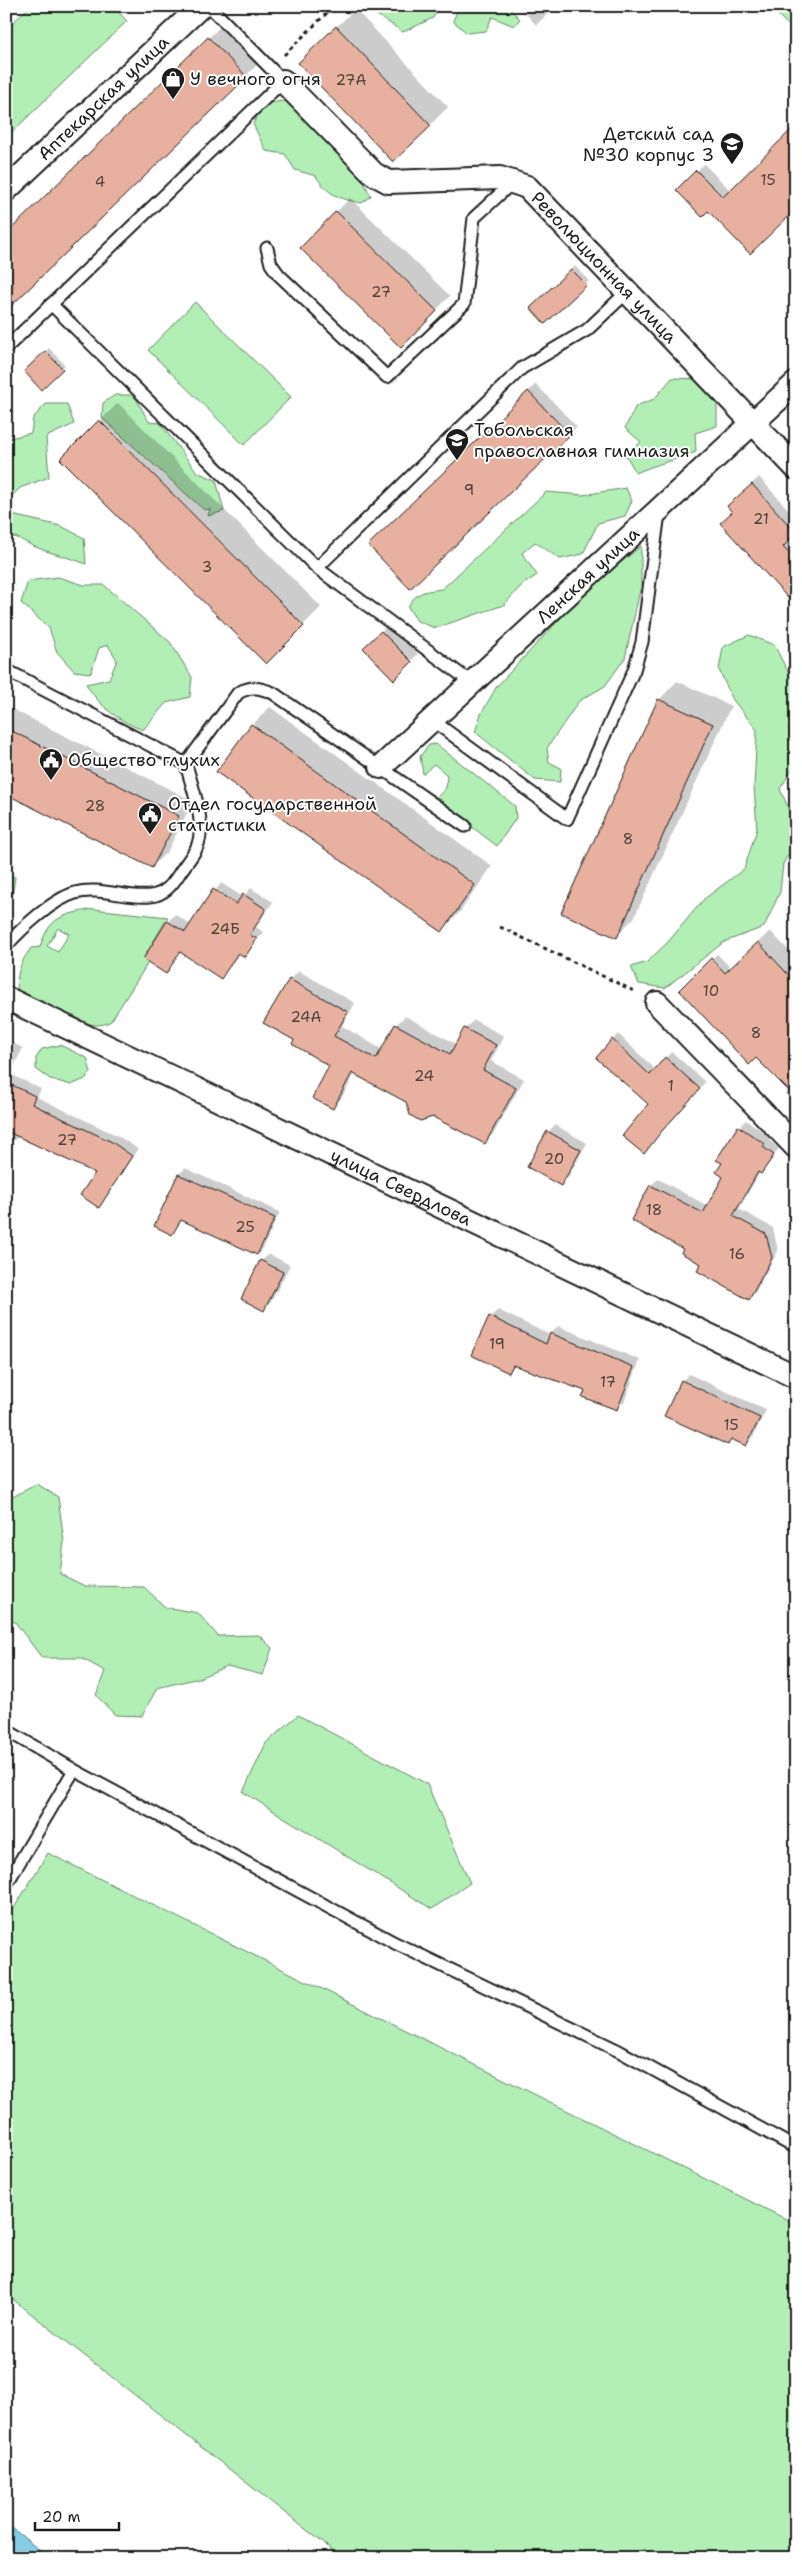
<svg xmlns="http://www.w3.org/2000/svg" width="802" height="2564" viewBox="0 0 802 2564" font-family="'Shantell Sans',sans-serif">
	<rect width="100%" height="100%" fill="#fff"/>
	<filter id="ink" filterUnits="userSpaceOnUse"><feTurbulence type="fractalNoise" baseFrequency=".02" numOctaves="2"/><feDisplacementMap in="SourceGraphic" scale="10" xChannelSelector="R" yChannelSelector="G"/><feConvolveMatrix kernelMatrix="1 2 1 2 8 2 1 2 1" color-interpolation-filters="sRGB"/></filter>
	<g filter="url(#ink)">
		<path fill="#b1efb5" stroke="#668668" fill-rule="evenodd" d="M30,6H113L127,21L6,138V52L10,48L6,44V29Z
			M370,6H440L433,18L403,32L377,15Z
			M459,6H507L520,19L514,26L492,17L486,31L467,33L453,21Z
			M769,6H796V17L788,25Z
			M289,100L356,168L371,196L362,203C339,199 328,195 316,176L295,170L285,154L266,151L253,124L263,104Z
			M195,302L291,397L244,445L148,350Z
			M672,378L698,379L717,403V426L695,433L696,452C676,460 656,464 636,473L626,455L641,442L625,428L636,406L654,399Z
			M115,395H134L149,422L160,423L197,472L216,480L224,511L208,516L210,509L204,510L102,418L103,403Z
			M46,404H67L74,424L46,437L49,477L20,488L6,502V439L31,433L33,418Z
			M626,488L632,501L625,516L598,523L583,554L560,559L535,542L522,553L537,575L521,586L504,605L435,628L417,621L408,607C416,591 426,591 442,589L546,492L583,495Z
			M6,511L16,516L61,526L84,538L86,564C66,556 47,553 29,544C21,540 15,535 6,537Z
			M641,546V586L625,658L605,686L579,701L547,748L549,762L561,768L560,782L535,780L475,732L481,714L497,686L586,591Z
			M58,577L84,585H104L170,642L192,677L190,697L166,703L143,730C117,720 100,707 86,684L109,679L117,660L108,645L99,648L91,673L74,671L57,652L49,628L21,603L28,581Z
			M749,635L774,645L796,687V706L789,728L794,766L780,789L796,825V841L783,864L780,892L764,927L724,942L665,988L639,984L631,967L647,962L668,942L704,899L744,869L757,829L754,787L757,730L733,700L719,670L723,647Z
			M436,744L515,806L516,818L497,846L435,799L446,788L447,775L434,764L423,774L420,756L429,745Z
			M6,875L15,877L12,897L6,903Z
			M93,909L168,917L143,959L148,963L111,1021C97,1029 87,1024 74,1016L68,1019L20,1001C14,980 18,965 31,948L40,947C50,915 64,915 93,909ZM58,928L69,934L58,952L47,946Z
			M60,1045L87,1058L91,1073L85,1079L71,1085L50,1079L36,1069V1058L42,1049Z
			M37,1484L58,1497L64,1542L60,1574L85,1586L144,1587L165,1607L198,1613L218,1636L259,1635L272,1648L263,1675L227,1666L199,1678L157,1688L142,1716L115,1715L96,1695L105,1671L81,1658H42L15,1622L6,1619L7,1500Z
			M298,1715L427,1784L470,1883L432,1909L243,1792L266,1743Z
			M48,1853L796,2224V2558H323L336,2553L6,2294V1921Z"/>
		<path fill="#82cde3" stroke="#598693" d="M6,2523L49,2558H6Z"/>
		<path fill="#0003" d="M519,6H556L536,25Z
			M355,9L448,107L430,125L318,45Z
			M227,20L264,58L246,76L6,235Z
			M704,164L731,191L796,207L708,210L678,190Z
			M350,198L450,296L401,346L301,248Z
			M575,266L589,281L545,323L531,308Z
			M49,348L65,365L41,388L25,371Z
			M536,384L577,427L410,587L369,545Z
			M118,403L321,607L266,663L62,459Z
			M759,477L796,518V534L790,539L796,546V595L734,512L736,499Z
			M389,624L418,654L394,678L365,648Z
			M677,681L731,706L634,918L616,936L659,700Z
			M6,706L193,801L167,852L152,866L6,792Z
			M270,707L492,866L460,912L442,930L252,725Z
			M796,863V872L791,868Z
			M221,883L243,897L251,888L273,902L256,927L263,932L245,956L240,952L221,978L182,952L166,973L144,959L168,922L175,914L191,925Z
			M770,931L796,958V1105L785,1094L789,1090L756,1057L680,990L717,954L731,968Z
			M299,971L355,1003L342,1026L383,1050L396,1025L405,1016L456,1044L465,1029L474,1020L504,1036L491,1061L524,1079L494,1133L485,1142L355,1074L341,1099L332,1108L331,1066L296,1040L265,1023L290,979Z
			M618,1034L656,1070L672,1052L705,1082L644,1152L649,1104L613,1040Z
			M6,1040L23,1048L10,1074L41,1089L37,1097L118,1136L138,1149L98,1206L97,1173L18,1137L11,1143L6,1141Z
			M746,1120L771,1137L769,1140L779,1148L767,1166L760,1172L739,1209L773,1228L778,1251L756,1291L749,1298L685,1249L633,1220L651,1185L658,1179L708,1206L724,1176L723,1163L739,1127Z
			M555,1125L587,1143L568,1177L561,1184L548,1132Z
			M185,1168L280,1212L263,1248L257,1254L183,1219L172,1234L156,1225L179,1174Z
			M269,1254L290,1265L271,1302L263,1309L261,1261Z
			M498,1310L550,1335L558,1326L640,1360L624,1402L616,1409L586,1390L515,1365L509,1372L490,1317Z
			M796,1310V1333L786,1327Z
			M689,1374L766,1410L753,1437L746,1445L733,1439L728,1444L682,1381Z"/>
		<path fill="#e8b09e" stroke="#1c1c1c" d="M336,26L431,126L393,162L298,63Z
			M208,37L247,77L6,311V234Z
			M796,125V209L750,254L708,211L702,217L676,190L696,170L723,197Z
			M336,211L437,311L401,348L300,248Z
			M571,269L587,285L545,324L530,308Z
			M45,351L63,369L41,390L24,371Z
			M528,391L570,435L410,589L368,545Z
			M99,420L304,626L266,664L60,459Z
			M752,484L796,533L783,547L796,561V607L720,523L732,512L727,506Z
			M381,631L412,662L394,680L363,648Z
			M658,699L713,724L617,938L561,913Z
			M251,724L475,885L442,932L216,772Z
			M6,728L179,816L152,868L6,794Z
			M213,889L236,904L243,894L266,909L250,935L257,939L245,957L238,953L221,979L180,952L166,974L143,959L167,921L185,932Z
			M758,942L796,983V1098L756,1058L749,1065L679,990L711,958L725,973Z
			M289,979L348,1012L334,1036L376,1059L395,1024L450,1054L464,1028L496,1045L483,1070L516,1088L485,1144L433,1117L420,1121L410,1115L406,1102L352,1073L333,1109L312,1098L329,1066L292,1044L294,1040L263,1023Z
			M612,1039L650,1075L665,1057L700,1089L661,1132L644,1154L622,1136L648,1104L596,1058Z
			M6,1082L35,1096L32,1104L112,1142L132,1156L99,1208L80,1195L95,1173L6,1131Z
			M738,1126L765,1144L763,1147L774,1155L761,1174L758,1172L733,1216L766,1234L772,1258L749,1300L697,1271L701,1264L681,1253L683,1249L631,1220L650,1185L703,1213L723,1177L716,1172L722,1163L716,1160Z
			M547,1131L581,1150L561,1186L527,1167Z
			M178,1174L275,1218L257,1255L181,1220L172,1235L154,1226Z
			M260,1260L283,1272L264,1311L241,1299Z
			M489,1316L546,1344L550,1333L634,1367L617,1410L582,1397L585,1391L513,1365L509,1373L471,1355Z
			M681,1380L760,1418L746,1446L731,1439L728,1445L664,1416Z"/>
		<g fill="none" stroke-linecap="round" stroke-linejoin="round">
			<g stroke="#1c1c1c" stroke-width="15">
				<path id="service" d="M267,248L271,264L279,275L387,377L464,304L474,218L514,181
					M51,304L317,568L472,683
					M6,348L283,81L209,6
					M317,568L522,368L587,330L627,292
					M6,670L186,764
					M432,720L567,819L634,670L642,642L659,513
					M6,946C22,928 52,900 75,893C99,886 126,899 150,896C164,895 172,885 179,874C184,866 191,858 196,849C208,825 192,788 186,764L238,693C251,686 259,687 273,693L465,826
					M6,1730L74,1770L395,1943L619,2051L796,2148
					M6,1885L74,1770"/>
			</g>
			<g stroke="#1c1c1c" stroke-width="26">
				<g id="minor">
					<path id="s1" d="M283,81L374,174L389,182L500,178L527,187L796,468"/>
					<path id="s2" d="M6,190L201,6"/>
					<path id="s3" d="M381,767L796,383"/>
					<path id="s4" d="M6,998L796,1377"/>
					<path d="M657,1003L796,1147"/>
				</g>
			</g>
			<path stroke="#1c1c1c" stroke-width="3" stroke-dasharray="4 4" stroke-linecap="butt" d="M284,55L334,6
				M500,927L634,991"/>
			<use href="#service" stroke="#fff" stroke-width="11"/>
			<use href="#minor" stroke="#fff" stroke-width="22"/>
		</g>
	</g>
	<defs>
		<g id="shop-pin" transform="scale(1.25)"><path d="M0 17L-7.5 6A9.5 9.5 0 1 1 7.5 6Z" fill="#1c1c1c" stroke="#fff"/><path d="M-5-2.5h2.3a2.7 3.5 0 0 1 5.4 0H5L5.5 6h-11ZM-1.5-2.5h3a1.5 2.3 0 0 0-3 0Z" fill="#fff"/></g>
		<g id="school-pin" transform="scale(1.25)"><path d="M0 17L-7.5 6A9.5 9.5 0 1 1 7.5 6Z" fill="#1c1c1c" stroke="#fff"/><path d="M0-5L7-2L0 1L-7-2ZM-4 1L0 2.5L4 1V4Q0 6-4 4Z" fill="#fff"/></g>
		<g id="civic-pin" transform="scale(1.25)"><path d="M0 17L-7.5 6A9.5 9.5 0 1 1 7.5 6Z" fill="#1c1c1c" stroke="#fff"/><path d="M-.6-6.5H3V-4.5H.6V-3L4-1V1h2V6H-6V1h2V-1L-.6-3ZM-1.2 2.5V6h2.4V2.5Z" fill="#fff"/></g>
	</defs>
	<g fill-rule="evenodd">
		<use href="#shop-pin" x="173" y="79"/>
		<use href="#school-pin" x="732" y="144"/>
		<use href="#school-pin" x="457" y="440"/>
		<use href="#civic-pin" x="51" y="760"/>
		<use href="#civic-pin" x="150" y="814"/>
	</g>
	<g text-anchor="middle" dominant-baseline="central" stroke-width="4" stroke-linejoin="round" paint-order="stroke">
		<g font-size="15" fill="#4f413c">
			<text x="351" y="80">27А</text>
			<text x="768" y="180">15</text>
			<text x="100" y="182">4</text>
			<text x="381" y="292">27</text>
			<text x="469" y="490">9</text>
			<text x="761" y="519">21</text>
			<text x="207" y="567">3</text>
			<text x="95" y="806">28</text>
			<text x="628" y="839">8</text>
			<text x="225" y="929">24Б</text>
			<text x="711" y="991">10</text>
			<text x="306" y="1017">24А</text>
			<text x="756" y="1033">8</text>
			<text x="424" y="1076">24</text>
			<text x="671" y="1086">1</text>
			<text x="67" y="1140">27</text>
			<text x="554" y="1159">20</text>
			<text x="654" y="1210">18</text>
			<text x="245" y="1227">25</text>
			<text x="737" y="1254">16</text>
			<text x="497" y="1344">19</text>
			<text x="608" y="1382">17</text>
			<text x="731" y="1425">15</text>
		</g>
		<g font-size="18" fill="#1c1c1c" stroke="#fff" text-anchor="start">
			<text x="190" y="79">У вечного огня</text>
			<text x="714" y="134" text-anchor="end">Детский сад<tspan x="714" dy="21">№30 корпус 3</tspan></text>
			<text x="474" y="430">Тобольская<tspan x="474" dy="21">православная гимназия</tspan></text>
			<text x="68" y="760">Общество глухих</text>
			<text x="168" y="804">Отдел государственной<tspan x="168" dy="21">статистики</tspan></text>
		</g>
		<g font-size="18" fill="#1c1c1c" stroke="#fff">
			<text stroke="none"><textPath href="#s2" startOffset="134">Аптекарская улица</textPath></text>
			<text stroke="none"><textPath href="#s1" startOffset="398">Революционная улица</textPath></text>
			<text stroke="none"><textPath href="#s3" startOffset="282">Ленская улица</textPath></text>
			<text stroke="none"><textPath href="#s4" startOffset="438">улица Свердлова</textPath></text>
		</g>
	</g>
	<rect width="802" height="2564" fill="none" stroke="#fff" stroke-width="25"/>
	<rect x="12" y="12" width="777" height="2539" fill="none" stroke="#1c1c1c" stroke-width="2" filter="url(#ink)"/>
	<path d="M35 2522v8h84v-8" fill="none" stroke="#1c1c1c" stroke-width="2.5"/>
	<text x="42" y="2522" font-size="15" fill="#1c1c1c" stroke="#ffffff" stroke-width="4" paint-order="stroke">20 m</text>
</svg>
